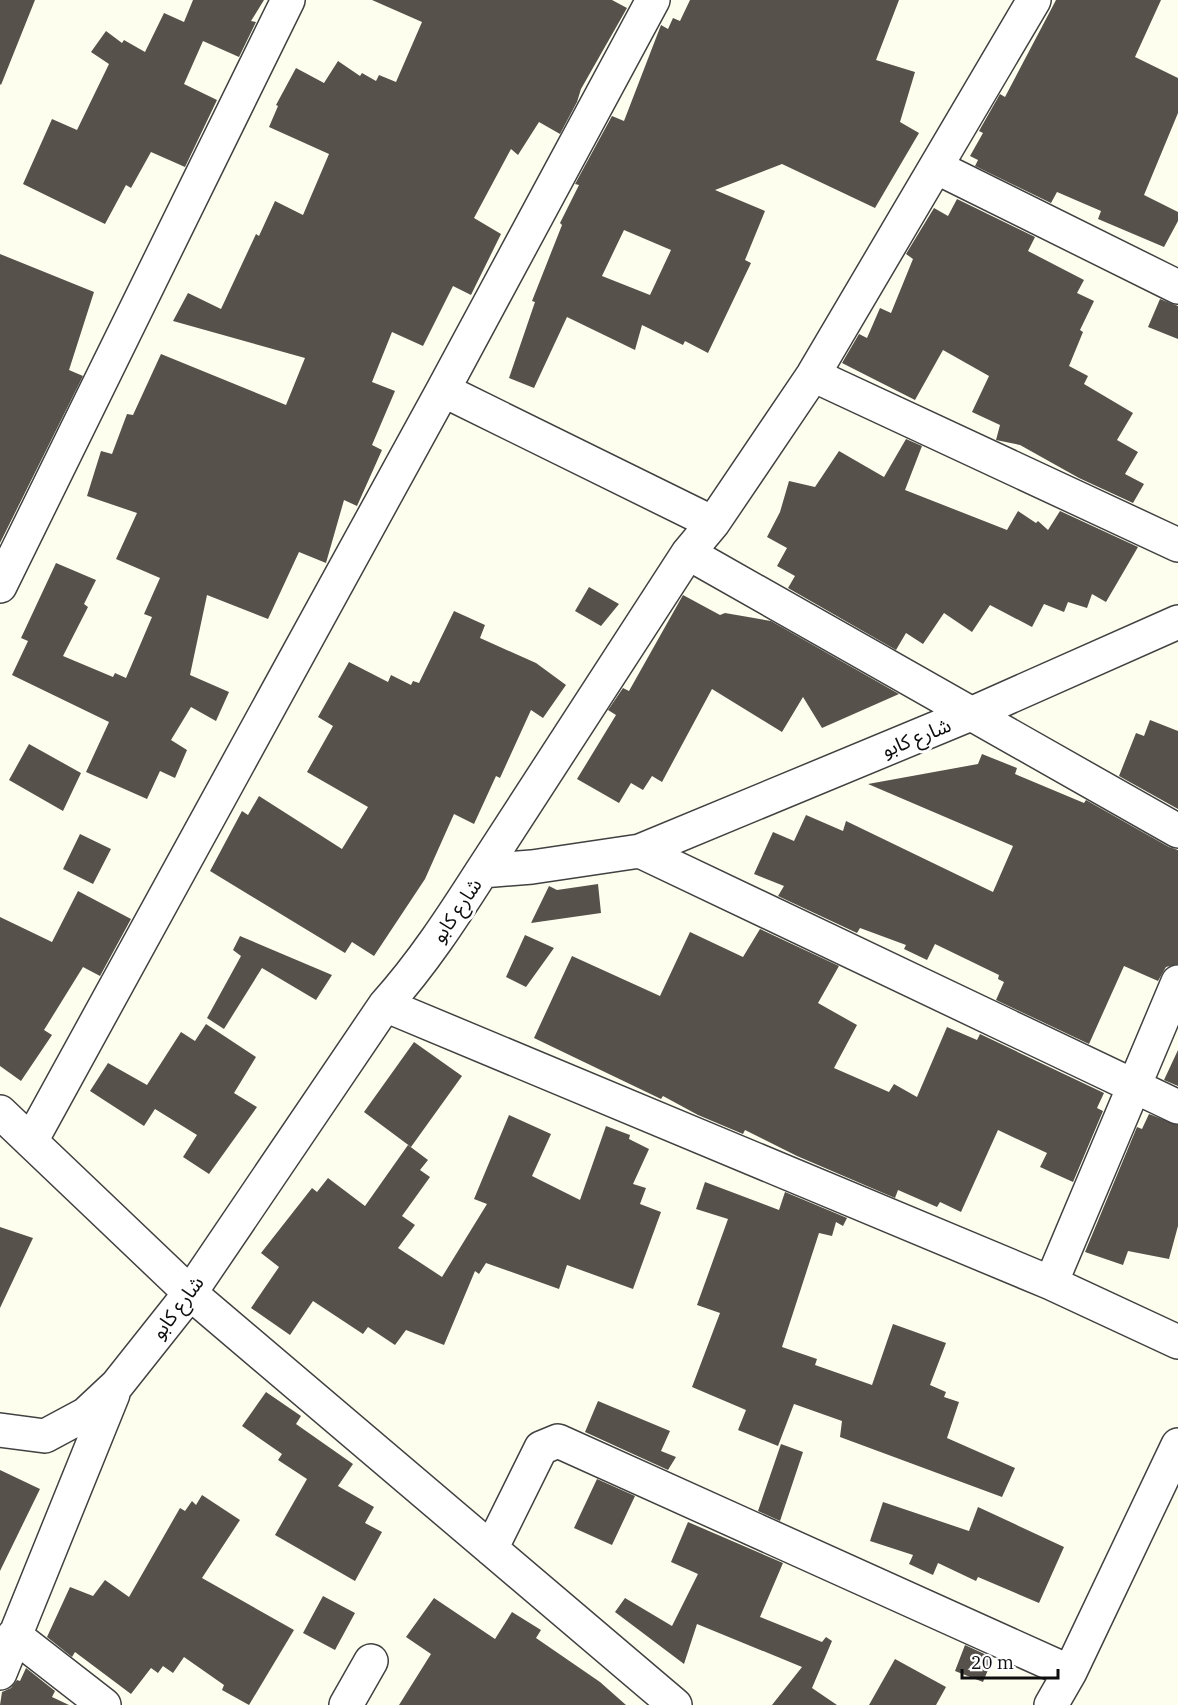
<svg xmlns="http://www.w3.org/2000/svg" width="1178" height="1705" viewBox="0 0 1178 1705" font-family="'IBM Plex Serif','Noto Sans Arabic',serif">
	<rect width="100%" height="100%" fill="#fefeef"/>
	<path fill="#56514b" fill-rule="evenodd" d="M0,0H35L1,85L0,84Z
		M193,0H264L251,21L256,22L239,57L203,41L184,84L217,100L185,167L151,152L131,188L126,185L105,224L23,184L52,119L77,130L109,64L91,52L106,31L122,43L124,40L145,52L164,13L184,22Z
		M372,0H612L627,8L581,89L577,102L560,134L539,122L518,155L511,149L474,218L501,234L471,295L453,286L423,346L392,332L372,382L395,391L372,445L382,450L357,506L344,500L326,563L299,552L268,619L207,595L190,675L229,692L216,721L191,707L171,740L187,750L175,778L160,771L147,799L86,772L109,722L12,675L28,641L21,638L56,563L96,580L84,604L88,607L63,656L113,677L115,673L126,678L152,617L144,614L160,578L116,559L137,513L87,496L101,451L112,454L127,414L133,415L161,354L286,405L305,358L173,321L188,293L221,309L256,234L259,236L275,201L303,215L329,154L269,127L278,106L276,105L296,68L324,83L338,61L360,76L362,73L376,81L379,75L396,82L422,22Z
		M690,0H899L876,60L915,72L900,122L919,133L875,208L782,164L715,190L765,211L745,260L751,263L708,353L685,341L683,345L642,325L635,350L567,317L534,388L509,378L535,302L532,301L562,225L560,223L579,185L575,184L612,116L624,121L661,25L668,29L673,18L680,21ZM624,230L671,250L650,295L602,276Z
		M1056,0H1161L1135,57L1178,78V113L1144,195L1178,212V221L1164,247L1098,219L1101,211L1057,192L1051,203L975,166L978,160L970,156L983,133L979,131L1000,94L1005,97Z
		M957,199L1035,237L1028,251L1084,280L1077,293L1094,301L1080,330L1083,332L1069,366L1088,376L1084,384L1133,413L1117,440L1138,452L1125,474L1144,484L1133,503L1079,478L1020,445L996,440L1000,425L972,412L989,376L943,350L915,400L842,363L859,334L867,338L880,308L891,313L913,259L906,254L934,208L948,216Z
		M0,254L94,292L69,370L83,376L0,543Z
		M1160,299L1178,306V339L1148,327Z
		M906,439L922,446L905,490L1007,530L1018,511L1036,523L1038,521L1048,530L1060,511L1138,547L1106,602L1092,594L1087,608L1068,602L1064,612L1044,604L1032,627L990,605L972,632L944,613L923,644L906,633L896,650L788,588L795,576L777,566L787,548L767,537L780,512L789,481L815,487L839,451L884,477Z
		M589,587L619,604L601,626L575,611Z
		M683,595L720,615L725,613L771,621L899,694L822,728L803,697L782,732L712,689L662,782L652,776L643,790L631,783L619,803L577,779L616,715L608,710L623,688L629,691Z
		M454,611L485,625L480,638L536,663L566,685L543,718L531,710L500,778L496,776L474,824L454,814L425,879L374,956L352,942L345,953L210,871L242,811L248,815L259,796L342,849L368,807L307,772L333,726L318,717L349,662L388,682L391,675L411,685L413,681L419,683Z
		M1150,720L1178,731V809L1119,776L1136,733L1144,736Z
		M29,744L81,773L63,811L9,780Z
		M982,754L1017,768L1015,774L1084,803L1086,800L1169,847L1178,850V964L1166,967L1158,981L1124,966L1089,1044L996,1000L1004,982L998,979L999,975L935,944L927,960L904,949L906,945L860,928L857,933L778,896L784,886L754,874L773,832L794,841L806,815L843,831L846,821L993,892L1013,846L868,784L978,764Z
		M80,834L111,849L93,884L63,869Z
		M598,884L601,913L531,923L549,886L557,890Z
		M78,891L131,919L100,976L83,967L44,1030L52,1035L21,1081L0,1066V917L52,942Z
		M760,929L839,966L818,1003L857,1025L834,1068L889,1092L894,1084L917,1097L947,1027L977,1040L980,1034L1104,1093L1097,1108L1103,1111L1073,1182L1040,1167L1047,1153L998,1130L961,1212L940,1202L937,1207L898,1190L895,1198L797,1156L745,1130L743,1134L698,1115L663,1096L661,1099L534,1038L572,956L660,996L690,932L743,957Z
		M525,935L554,948L526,987L506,977Z
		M240,936L332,975L316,1000L262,968L224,1029L207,1018L241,956L233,950Z
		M206,1024L256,1057L234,1093L257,1107L209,1174L183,1157L197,1135L155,1109L144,1126L90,1091L108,1063L147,1085L181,1032L195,1041Z
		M414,1042L462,1076L411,1147L364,1112Z
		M1178,1050V1086L1164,1080Z
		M1149,1114L1178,1125V1226L1169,1259L1128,1251L1123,1265L1085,1252L1137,1127L1142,1129Z
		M509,1115L551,1134L532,1176L580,1200L606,1126L630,1135L629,1139L649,1149L633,1184L646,1188L640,1204L661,1212L633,1289L567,1265L559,1289L486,1263L479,1274L475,1271L444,1345L406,1330L395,1345L368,1327L363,1334L313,1301L290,1335L251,1308L279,1267L261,1253L312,1188L317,1192L328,1178L365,1206L408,1145L428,1160L420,1170L430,1177L402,1216L415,1225L398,1248L442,1277L487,1204L474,1199Z
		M705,1182L779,1210L785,1192L847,1218L843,1226L836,1222L832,1236L819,1233L782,1347L817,1359L815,1365L872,1385L893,1324L946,1343L930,1385L946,1392L944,1397L959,1402L947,1438L1015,1468L1002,1497L840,1437L842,1421L794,1404L778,1446L738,1430L746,1410L692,1387L720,1313L697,1305L728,1219L696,1209Z
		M0,1227L33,1238L0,1308Z
		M266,1392L301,1416L296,1424L353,1464L338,1486L374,1507L365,1523L382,1532L355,1581L275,1535L307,1479L278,1460L282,1454L242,1426Z
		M598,1401L670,1431L661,1451L676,1457L668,1470L585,1432Z
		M781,1444L803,1452L780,1521L758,1511Z
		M0,1470L40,1489L0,1571Z
		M597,1479L635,1496L612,1545L574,1528Z
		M202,1495L240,1520L202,1578L294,1630L249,1705L222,1690L224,1685L184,1657L173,1673L163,1666L158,1673L151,1668L131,1694L75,1652L72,1657L47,1637L70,1587L93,1596L105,1580L129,1597L180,1508L185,1511L192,1501L196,1505Z
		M883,1502L969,1531L978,1507L1064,1547L1039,1603L978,1577L976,1581L938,1563L933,1575L909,1564L913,1555L870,1541Z
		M688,1522L783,1563L760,1617L822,1642L826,1637L832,1641L812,1688L837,1705H772L802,1667L697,1624L684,1664L615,1612L625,1598L672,1626L698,1574L671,1562Z
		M323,1596L355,1613L335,1650L303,1633Z
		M434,1598L495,1639L512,1612L541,1630L536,1638L600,1682L626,1705H399L431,1654L406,1637Z
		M965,1645L993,1658L983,1682L955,1671Z
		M895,1659L946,1687L936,1705H869Z
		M26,1668L55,1691L52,1697L69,1705H0L2,1692L11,1688L17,1680L20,1681Z"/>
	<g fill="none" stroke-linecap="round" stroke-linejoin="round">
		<g stroke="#414141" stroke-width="36">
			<path id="minor" d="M938,168L1178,287
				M813,375L1178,545
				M443,390L713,523
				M688,553L1178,831
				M0,586L288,0
				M640,851L1178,1107
				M482,871L688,553L713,523L813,375L1034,0
				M385,1005L1051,1283L1178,1342
				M0,1112L190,1293L675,1705
				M31,1141L443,390L653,0
				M1051,1283L1178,982
				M0,1430L45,1436L86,1414L117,1385L190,1293L385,1005C422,964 452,918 482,871L532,867L640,851L973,713L1178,622
				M491,1549L541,1448L558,1441L1070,1672
				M14,1635L104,1705
				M0,1673L113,1394
				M346,1705L371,1661
				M1051,1705L1070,1672L1178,1445"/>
		</g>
		<use href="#minor" stroke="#fff" stroke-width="33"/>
	</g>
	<g text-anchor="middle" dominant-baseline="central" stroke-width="6" stroke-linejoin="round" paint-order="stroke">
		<g font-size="20" fill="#0e0e0e" stroke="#fff">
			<text transform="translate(916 737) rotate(-22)">شارع كابو</text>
			<text transform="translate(456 910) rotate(-56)">شارع كابو</text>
			<text transform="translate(177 1307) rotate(-53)">شارع كابو</text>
		</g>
	</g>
	<path d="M962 1669v9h96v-9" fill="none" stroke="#0e0e0e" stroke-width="3"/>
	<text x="971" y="1669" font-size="18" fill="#0e0e0e" stroke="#ffffff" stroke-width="4.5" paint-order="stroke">20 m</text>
</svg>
